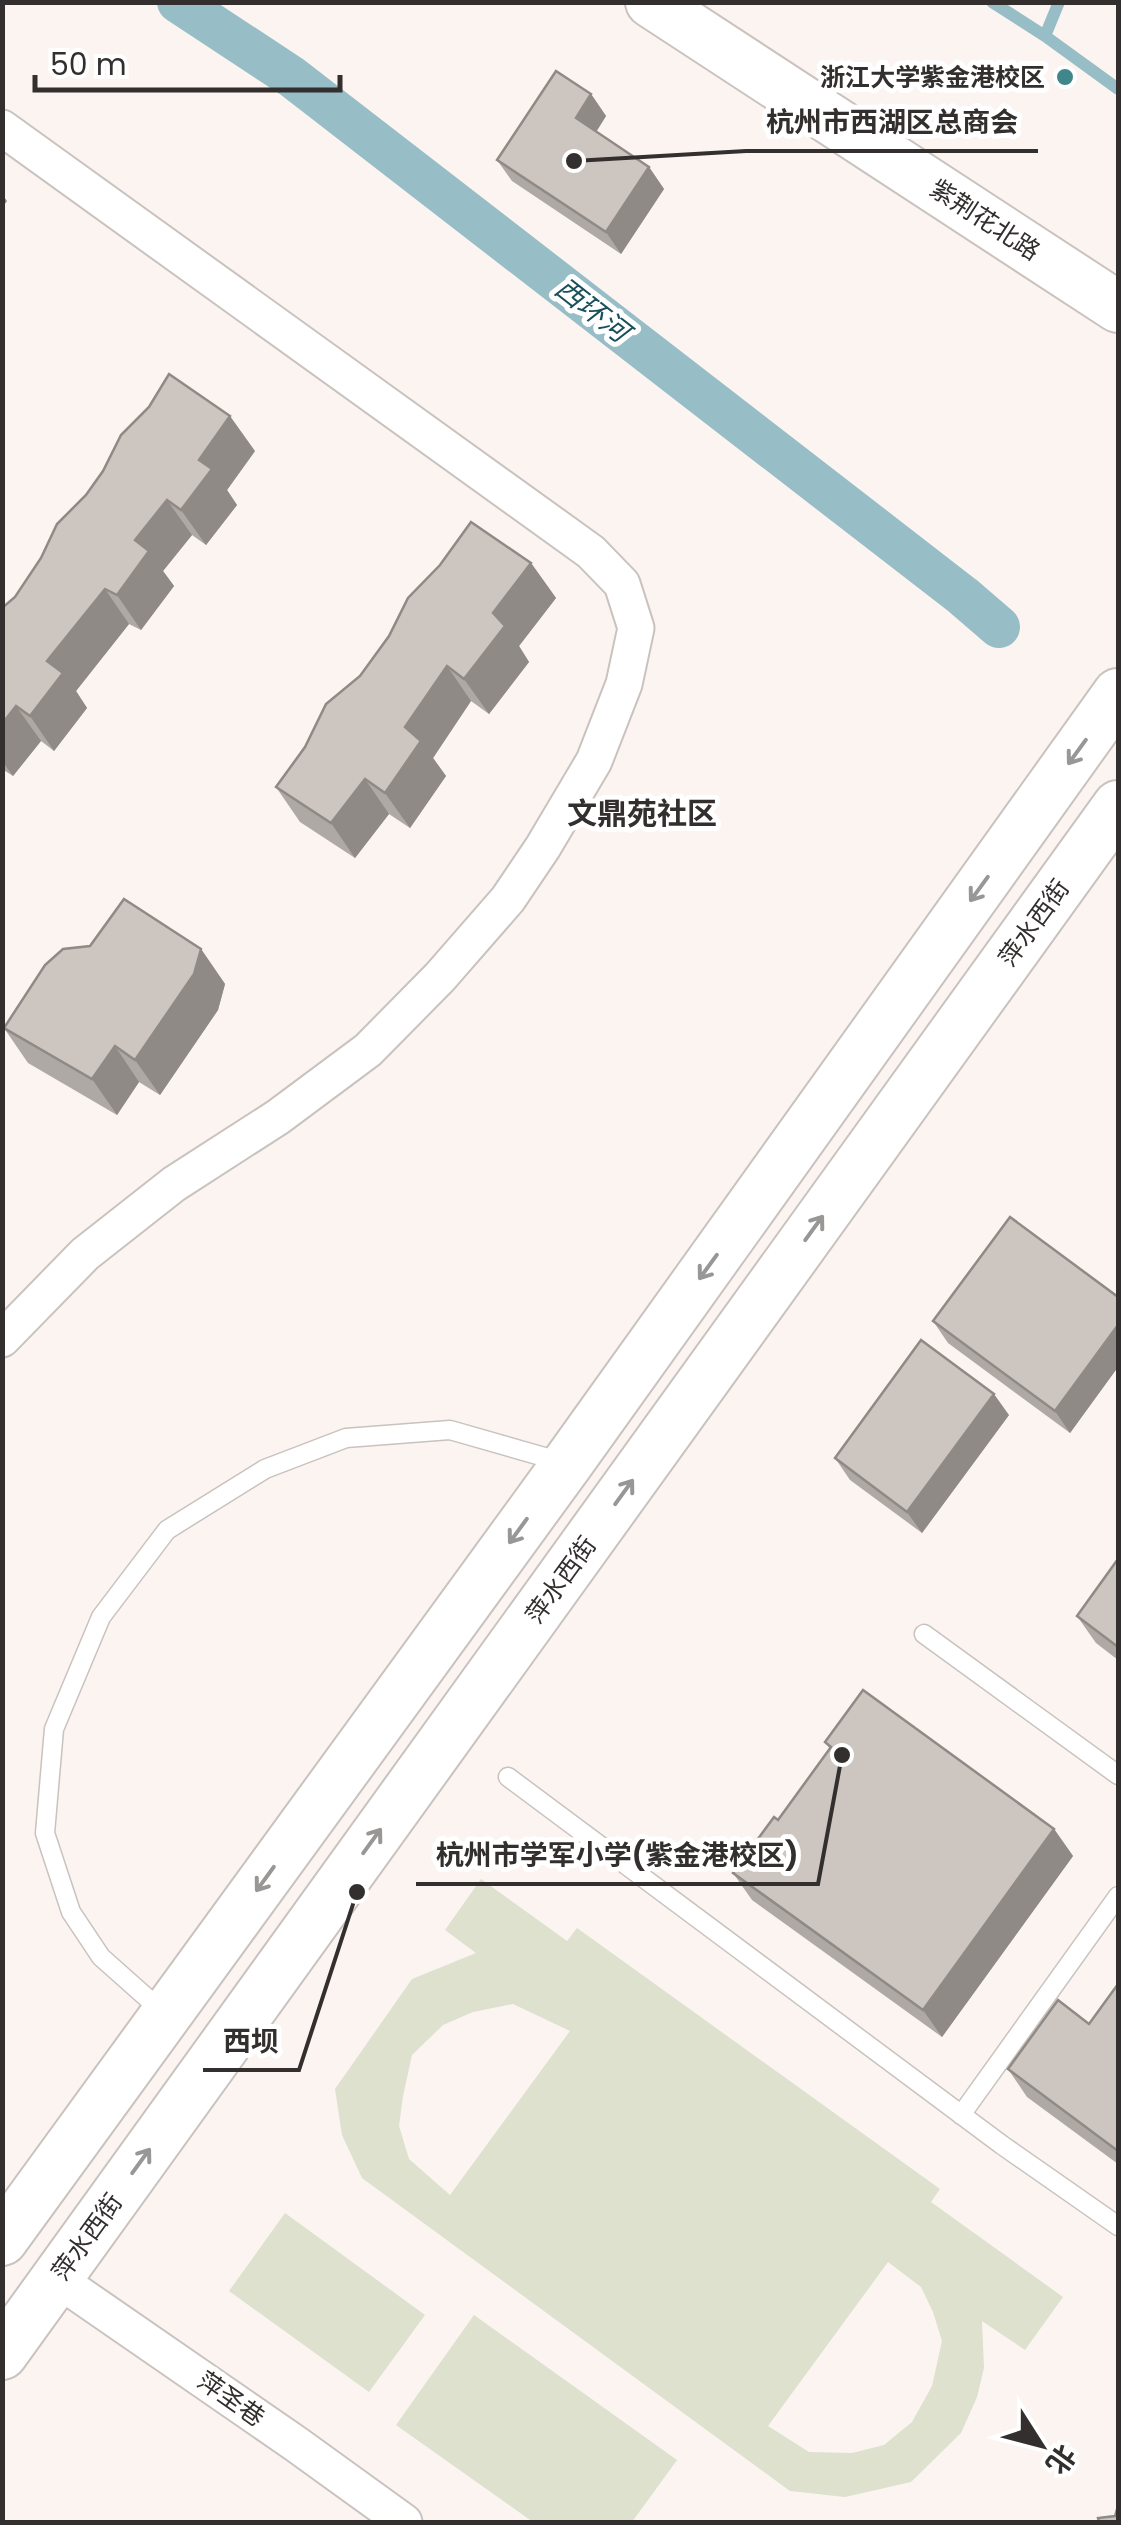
<svg xmlns="http://www.w3.org/2000/svg" width="1121" height="2525" viewBox="0 0 1121 2525" font-family="Poppins,'Noto Sans SC',sans-serif">
	<rect width="100%" height="100%" fill="#fbf4f0"/>
	<path fill="#dde1cd" fill-rule="evenodd" d="M481,1879L567,1941L577,1928L940,2189L931,2202L1063,2297L1025,2350L982,2321L984,2368L977,2397L961,2433L911,2482L845,2497L790,2491L362,2178L342,2135L335,2089L412,1979L476,1953L445,1930ZM513,2004L570,2031L450,2195L409,2159L399,2126L403,2096L412,2055L443,2025L473,2012ZM888,2262L921,2287L933,2312L942,2341L932,2386L912,2422L884,2445L852,2453L809,2452L768,2426Z
		M285,2213L425,2315L369,2392L229,2291Z
		M474,2315L677,2460L632,2522H533L396,2425Z"/>
	<g fill="none" stroke-linecap="round" stroke-linejoin="round">
		<path stroke="#97bdc6" stroke-width="12" d="M992,2L1045,36L1118,89
			M1045,36L1059,2"/>
		<path stroke="#97bdc6" stroke-width="42" d="M178,2L292,77L963,596L999,627"/>
		<g stroke="#c9c2be" stroke-width="21">
			<path id="lane" d="M924,1634L1118,1775
				M508,1777L1002,2145L1118,2226
				M164,2013L101,1957L71,1912L45,1833L54,1729L101,1617L167,1530L265,1469L346,1438L450,1430L562,1462
				M961,2115L1118,1896"/>
		</g>
		<g stroke="#c9c2be" stroke-width="39">
			<path id="street" d="M2,128L591,552L622,584L636,628L624,684L594,761L543,847L508,899L440,977L368,1050L278,1117L174,1184L85,1254L2,1339
				M57,2279L296,2444L404,2522"/>
		</g>
		<g stroke="#c9c2be" stroke-width="54">
			<path id="secondary" d="M651,2L1118,307
				M2,2240L567,1464L1118,694
				M2,2354L1118,806"/>
		</g>
		<use href="#lane" stroke="#fff" stroke-width="18"/>
		<use href="#street" stroke="#fff" stroke-width="35"/>
		<use href="#secondary" stroke="#fff" stroke-width="50"/>
	</g>
	<path fill="#afa9a5" d="M591,94L606,116L596,132L649,167L664,189L621,254L512,181L497,160Z
		M255,451L227,490L237,505L206,545L192,535L163,571L174,586L141,630L129,624L76,691L87,708L54,751L41,741L13,776L2,769V608L15,597L41,558Z
		M531,563L556,598L519,646L529,662L489,714L471,701L433,758L446,776L410,828L389,814L355,858L300,822L276,787Z
		M201,949L225,984L218,1010L160,1095L139,1082L117,1115L28,1063L4,1028Z
		M1118,1297V1367L1070,1433L948,1343L933,1321Z
		M1009,1415L922,1533L850,1480L835,1458Z
		M1118,1559V1660L1096,1643L1077,1616Z
		M825,1742L1054,1829L1073,1856L942,2037L752,1900L733,1873L778,1820L830,1749Z
		M1118,1984V2164L1027,2097L1008,2069L1089,2024Z"/>
	<path fill="#8f8a86" d="M591,94L606,116L591,140L576,118Z
		M649,167L664,189L621,254L606,232Z
		M2,194L7,201L2,208Z
		M230,416L255,451L227,490L237,505L206,545L181,510L199,460Z
		M167,500L192,535L163,571L174,586L141,630L117,595L135,540Z
		M531,563L556,598L519,646L529,662L489,714L464,679L493,613Z
		M105,589L129,624L76,691L87,708L54,751L30,716L47,661Z
		M447,666L471,701L433,758L446,776L410,828L385,793L405,727Z
		M16,706L41,741L13,776L2,761V724Z
		M365,779L389,814L355,858L331,823Z
		M201,949L225,984L218,1010L160,1095L135,1060Z
		M115,1046L139,1082L117,1115L92,1079Z
		M1118,1325V1367L1070,1433L1055,1411Z
		M994,1394L1009,1415L922,1533L907,1512Z
		M1054,1829L1073,1856L942,2037L923,2010Z"/>
	<path fill="#ccc5c0" stroke="#8f8a86" stroke-width="2.5" d="M556,71L591,94L576,118L649,167L606,232L497,160Z
		M169,374L230,416L199,460L212,469L181,510L167,500L135,540L149,551L117,595L105,589L47,661L63,673L30,716L16,706L2,724V608L15,597L41,558L57,524L86,495L103,471L121,435L149,407Z
		M471,522L531,563L493,613L505,626L464,679L447,666L405,727L421,741L385,793L365,779L331,823L276,787L305,747L326,704L360,676L389,636L408,598L440,565Z
		M124,899L201,949L194,974L135,1060L115,1046L92,1079L4,1028L45,965L63,949L90,946Z
		M1010,1217L1118,1297V1325L1055,1411L933,1321Z
		M921,1340L994,1394L907,1512L835,1458Z
		M1118,1559V1647L1077,1616Z
		M863,1690L1054,1829L923,2010L733,1873L774,1817L778,1820L831,1747L825,1742Z
		M1118,1984V2151L1008,2069L1058,2000L1089,2024Z
		M1118,2506V2522H1099L1098,2518L1115,2516Z"/>
	<defs><path id="oneway-shaft" d="M-6 0H5M1.5-3L5.5 0L1.5 3" fill="none" stroke-width="1.6" stroke-linecap="round" stroke-linejoin="round" transform="scale(2.5)"/></defs>
	<g stroke="#989796">
		<use href="#oneway-shaft" transform="translate(1077 752) rotate(126)"/>
		<use href="#oneway-shaft" transform="translate(979 889) rotate(126)"/>
		<use href="#oneway-shaft" transform="translate(814 1228) rotate(-54)"/>
		<use href="#oneway-shaft" transform="translate(708 1267) rotate(126)"/>
		<use href="#oneway-shaft" transform="translate(624 1492) rotate(-54)"/>
		<use href="#oneway-shaft" transform="translate(518 1531) rotate(126)"/>
		<use href="#oneway-shaft" transform="translate(372 1841) rotate(-54)"/>
		<use href="#oneway-shaft" transform="translate(265 1879) rotate(126)"/>
		<use href="#oneway-shaft" transform="translate(141 2161) rotate(-54)"/>
	</g>
	<circle fill="#3f878b" stroke="#fff" stroke-width="4" cx="1065" cy="77" r="10"/>
	<g text-anchor="middle" dominant-baseline="central" stroke-width="10" stroke-linejoin="round" paint-order="stroke">
		<g font-size="25" font-weight="bold" fill="#322f2e" stroke="#fff" text-anchor="end">
			<text x="1045" y="77">浙江大学紫金港校区</text>
		</g>
		<g font-size="25" fill="#322f2e" stroke="#fff">
			<text transform="translate(985 220) rotate(33)">紫荆花北路</text>
			<text transform="translate(1034 923) rotate(-54)">萍水西街</text>
			<text transform="translate(561 1580) rotate(-54)">萍水西街</text>
			<text transform="translate(87 2237) rotate(-54)">萍水西街</text>
			<text transform="translate(231 2399) rotate(35)">萍圣巷</text>
		</g>
		<g font-size="28" font-style="italic" fill="#19505a" stroke="#fff">
			<text transform="translate(592 310) rotate(38)">西环河</text>
		</g>
		<g font-size="30" font-weight="bold" fill="#322f2e" stroke="#fff">
			<text x="642" y="813">文鼎苑社区</text>
		</g>
	</g>
	<path fill="none" stroke="#322f2e" stroke-width="4" d="M574 161L746 151H1038M842 1755L818 1884H416M357 1892L299 2070H203"/>
	<g fill="#322f2e" stroke="#fff" stroke-width="4">
		<circle cx="574" cy="161" r="10"/>
		<circle cx="842" cy="1755" r="10"/>
		<circle cx="357" cy="1892" r="10"/>
	</g>
	<g font-size="28" text-anchor="middle" font-weight="bold" fill="#322f2e" stroke="#fff" stroke-width="10" stroke-linejoin="round" paint-order="stroke">
		<text x="892" y="132">杭州市西湖区总商会</text>
		<text x="617" y="1865">杭州市学军小学(紫金港校区)</text>
		<text x="251" y="2051">西坝</text>
	</g>
	<rect width="1121" height="2525" fill="none" stroke="#322f2e" stroke-width="10"/>
	<g transform="translate(1041 2445) rotate(126)" stroke="#ffffff" stroke-width="8" paint-order="stroke">
	<path d="M0-8L18 38L0 25L-18 38Z" fill="#322f2e"/>
	<text y="-15" font-size="28" font-weight="bold" text-anchor="middle" fill="#322f2e">北</text>
	</g>
	<path d="M35 75v15h305v-15" fill="none" stroke="#322f2e" stroke-width="5"/>
	<text x="50" y="75" font-size="30" fill="#322f2e" stroke="#ffffff" stroke-width="8" paint-order="stroke">50 m</text>
</svg>
